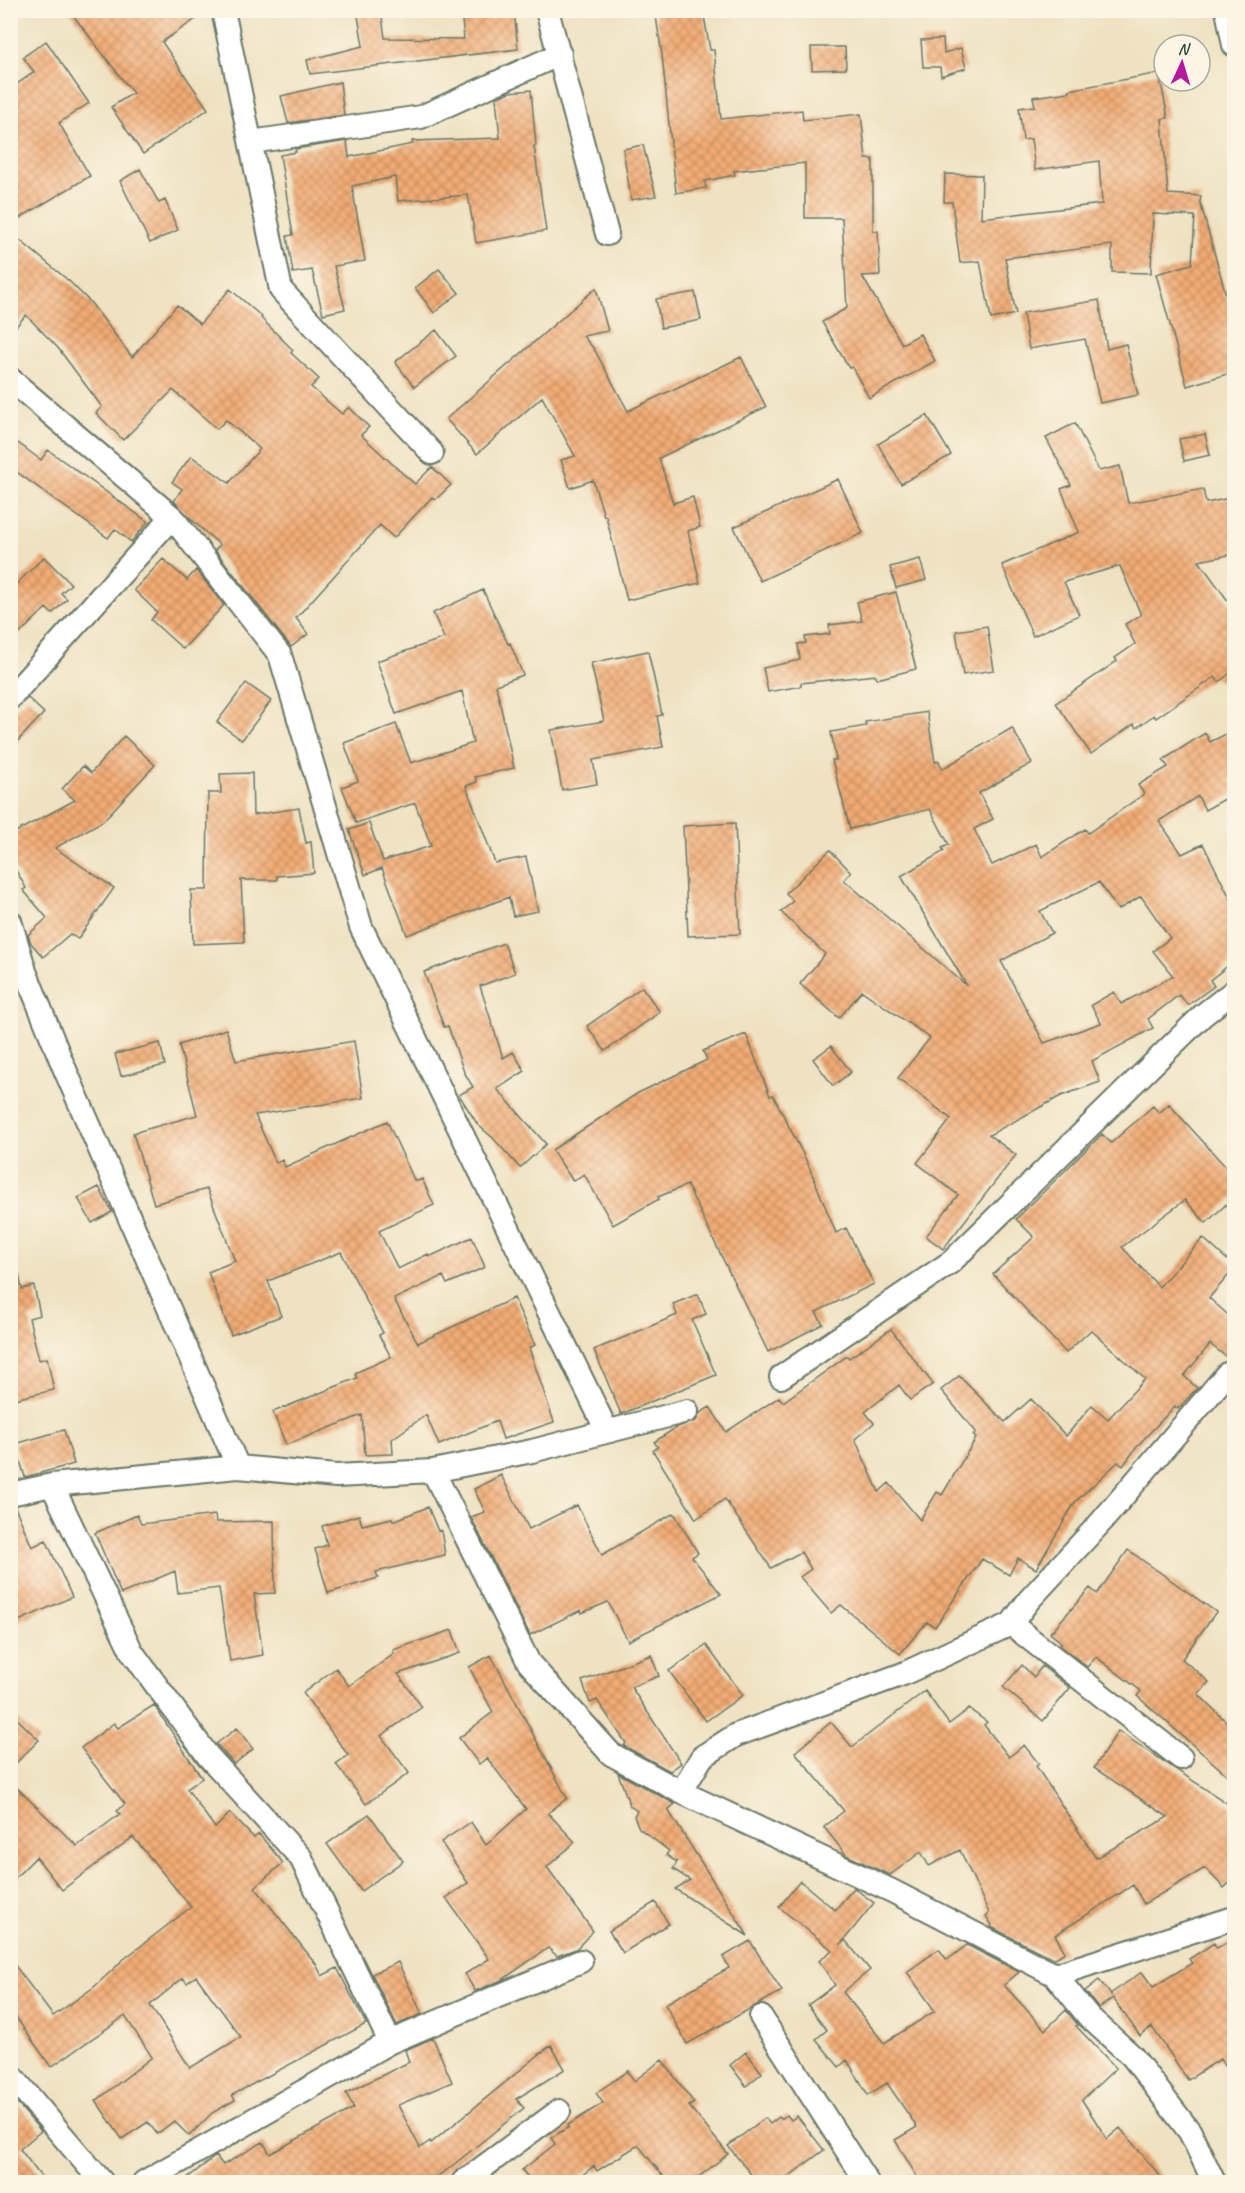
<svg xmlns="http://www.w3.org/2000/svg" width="1245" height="2193" viewBox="0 0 1245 2193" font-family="Caveat,sans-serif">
	<defs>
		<pattern id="building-cross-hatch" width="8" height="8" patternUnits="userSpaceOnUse" patternTransform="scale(1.5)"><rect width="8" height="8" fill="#f3ac75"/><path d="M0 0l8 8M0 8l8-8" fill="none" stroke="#c48d61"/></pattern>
	</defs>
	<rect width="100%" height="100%" fill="#fcf5e5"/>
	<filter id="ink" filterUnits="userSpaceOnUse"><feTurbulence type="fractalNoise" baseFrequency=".0167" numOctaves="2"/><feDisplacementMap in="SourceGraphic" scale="12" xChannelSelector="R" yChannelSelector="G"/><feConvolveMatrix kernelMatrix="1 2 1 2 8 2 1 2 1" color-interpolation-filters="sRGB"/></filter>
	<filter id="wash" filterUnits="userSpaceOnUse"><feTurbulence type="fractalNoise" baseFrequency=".008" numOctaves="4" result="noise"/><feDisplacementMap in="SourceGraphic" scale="24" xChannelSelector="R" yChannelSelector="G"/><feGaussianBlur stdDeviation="1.35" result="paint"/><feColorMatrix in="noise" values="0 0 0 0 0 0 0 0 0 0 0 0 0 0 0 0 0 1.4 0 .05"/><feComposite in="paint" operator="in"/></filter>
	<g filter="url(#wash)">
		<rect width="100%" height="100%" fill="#efe2c2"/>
		<g id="blocks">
			<path fill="url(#building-cross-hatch)" fill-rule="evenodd" d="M69,10H209L162,42L208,109L143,154L111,107L133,93Z
				M357,10H381L385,38L464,39L462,20L469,19L468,10H514L518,49L310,74L307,60L363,46Z
				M655,10H703L710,50H714L721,119L802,110L803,120L861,114L866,159H873V231H878L880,275L862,276L902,344L920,334L935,361L869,398L852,367L849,368L822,322L847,308L842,218H805V163L734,171L735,175L705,181L706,188L676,193L662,55Z
				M943,39L944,53L961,48L966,68L941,76L940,67H923L921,40Z
				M46,41L89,103L59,123L90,176L10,224V89L34,72L23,57Z
				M811,47H845L846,69L812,70Z
				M1159,73L1168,118L1162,119L1168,194L1201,196L1200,202L1234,323V372L1187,386L1156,274L1192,264L1195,216L1153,214L1151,273L1112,272V245L1005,258L1016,314L991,319L980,261L960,263L952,202H944L945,174L982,175L981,218L1102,204L1099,161L1035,170L1031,139L1023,140L1019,108L1035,106L1033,97L1070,92L1069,90Z
				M340,82L344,115L288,123L281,96Z
				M531,90L536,146H534L546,231L476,243L468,195L398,201L395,177L352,186L365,261L334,266L345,309L323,314L312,270L293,273L287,236L293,235L280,155L296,152L295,149L347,141L349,157L413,144L412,141L500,138L496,98L510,92Z
				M643,145L656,196L631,200L623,149Z
				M140,169L159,203L165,200L178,230L150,243L120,181Z
				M10,232L69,281L91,303L132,357L177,305L200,324L230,289L262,317L261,318L293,350L291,353L319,379L311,387L342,414L349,407L369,427L361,435L400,471L415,484L432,467L451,485L435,500L432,497L394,538L380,525L296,618L308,634L291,647L215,550L220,545L192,520L174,501L182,489L172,482L191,456L229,483L260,449L226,420L217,429L173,390L123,440L96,413L102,407L58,348L26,315L10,333Z
				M439,269L459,293L434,313L415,288Z
				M596,288L608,331L583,336L594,349L628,411L741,357L766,407L659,458L673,503L693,497L700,527L688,531L700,583L627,600L606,516H604L593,480L570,488L561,460L575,456L542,397L477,454L446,419Z
				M695,292L701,320L661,328L656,299Z
				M1099,300L1107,349L1126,344L1138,395L1100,403L1085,339L1029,349L1023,313Z
				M436,330L456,356L414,387L395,362Z
				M927,415L951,455L901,484L878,444Z
				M1075,423L1099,471L1120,466L1128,503L1203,489L1206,503L1234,497V554L1199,561L1234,609V670L1219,682L1215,677L1156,718L1154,715L1136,728L1134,724L1091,754L1056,703L1117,661L1115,658L1135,644L1125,624L1141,615L1120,566L1064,582L1079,615L1033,636L1002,565L1079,532L1061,489L1071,485L1046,438Z
				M1205,434L1210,455L1184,461L1179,439Z
				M10,437L41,460L48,450L148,522L131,542L115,529L108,538L10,467Z
				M838,479L863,533L760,581L734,527Z
				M44,557L71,584L61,593L67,599L52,614L46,608L10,643V590Z
				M163,559L187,580L196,570L224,605L183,649L151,620L157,612L134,590Z
				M920,559L926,580L896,588L890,567Z
				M483,590L508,644L510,643L523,675L496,685L514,768L475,777L477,782L466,786L495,863L526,857L538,911L513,916L509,897L407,935L382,868L365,875L349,830L369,823L383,861L431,846L415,803L356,823L342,787L358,781L344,743L396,724L411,763L473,743L462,691L396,714L377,661L444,638L433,613Z
				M896,592L916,669L877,679L876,675L801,683V686L768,692L763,668L800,660L798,644L806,643L805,637L830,634L829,625L862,621L857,602Z
				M987,626L994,670L963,675L956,631Z
				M648,651L662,715L657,716L663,747L593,760L597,784L562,790L551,730L604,721L591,663Z
				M246,683L271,701L242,740L217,722Z
				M28,698L44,713L10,749V713Z
				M927,712L935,762L939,761L942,769L1012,728L1032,763L979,793L993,819L974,829L992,865L1036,844L1042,857L1085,829L1088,833L1144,794L1138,785L1168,767L1163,760L1205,733L1210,742L1234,730V794L1205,810L1198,796L1159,821L1182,854L1203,844L1234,906V961L1210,980L1214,986L1188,1005L1179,995L1148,1019L1153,1028L1092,1061L1100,1082L1061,1096L989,1135L1016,1155L943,1249L926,1236L958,1195L917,1163L951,1119L898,1078L930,1038L862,991L839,1018L800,984L825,954L781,912L793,901L786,893L830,850L851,872L844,880L967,986L901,876L944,851L942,848L949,845L930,809L850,829L832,760H836L831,732L866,726L865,722ZM1099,882L1118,910L1141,896L1170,938L1153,951L1173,976L1121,1004L1114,992L1091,1005L1101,1023L1044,1043L1001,961L1052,933L1040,911Z
				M124,736L155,765L103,821L55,848L114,888L78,939L70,934L43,957L31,943L28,935L47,918L23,890L26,888L10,860V835L75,800L62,789L83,766L91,773Z
				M252,773L253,815L299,808L306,843L311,842L314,873L277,876V880H241L244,942L193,944L191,890H207L208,793H221L220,774Z
				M735,823L740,934L688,936L683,826Z
				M504,943L515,973L480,986L503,1058L513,1052L525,1071L497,1089L546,1144L520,1168L493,1138L478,1125L459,1095L473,1087L464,1072L448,1026L444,1027L424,972Z
				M642,987L660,1012L605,1051L587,1026Z
				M226,1029L236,1061L354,1041L363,1098L255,1115L276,1163L282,1160L285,1167L387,1121L415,1182L422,1179L434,1205L379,1231L398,1269L428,1254L429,1257L472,1237L485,1267L447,1284L443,1276L394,1299L418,1343L514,1298L535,1345L529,1348L554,1422L503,1439L497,1421L439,1445L426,1415L392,1439L393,1454L365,1455L362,1415L286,1445L273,1412L357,1378L355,1373L391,1357L379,1335L383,1333L341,1252L268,1281L281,1316L231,1335L208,1272L235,1261L207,1189L154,1204L133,1133L197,1115L179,1045Z
				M746,1034L770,1096L773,1095L808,1164L836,1233L846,1228L874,1284L816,1312L823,1324L768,1352L687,1185L658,1197L659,1199L613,1225L584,1174L573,1181L552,1150L638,1093L707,1060L703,1051Z
				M160,1043L165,1065L121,1076L115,1054Z
				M831,1046L851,1072L833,1086L813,1059Z
				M1169,1104L1234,1176V1197L1206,1223L1185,1200L1122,1247L1159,1287L1203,1238L1234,1266V1269L1209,1298L1234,1320V1345L1225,1356L1210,1344L1184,1376L1197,1388L1178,1409L1175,1406L1139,1444L1123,1466L1118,1462L1075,1502L1036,1569L1018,1558L1009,1575L982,1559L935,1627L927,1622L900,1654L841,1605L831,1613L800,1577L811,1569L801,1552L771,1568L725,1499L696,1519L653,1451L658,1447L654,1442L677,1427L696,1421L700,1413L710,1407L726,1432L779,1397L783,1402L847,1356L849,1358L891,1329L933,1384L910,1400L899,1385L865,1412L874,1423L855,1439L879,1492L889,1483L920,1520L937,1492L942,1495L976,1438L973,1435L976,1432L941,1390L959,1376L1005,1422L1031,1399L1066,1436L1092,1405L1108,1419L1145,1379L1091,1330L1066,1353L993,1274L1034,1237L1016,1219L1102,1134L1111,1143L1153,1106L1159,1113Z
				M99,1187L112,1212L92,1223L78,1198Z
				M19,1275L22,1289L34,1286L40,1315L29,1318L39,1360L47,1358L54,1390L10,1400V1276Z
				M698,1294L706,1314L692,1320L716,1375L621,1414L594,1350L677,1315L673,1304Z
				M64,1430L74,1464L25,1477L15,1444Z
				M501,1475L529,1529L577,1505L602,1555L674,1513L698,1553L692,1557L721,1594L628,1641L608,1602L582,1613L581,1610L530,1635L471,1517L485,1512L474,1489Z
				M10,1507H15L32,1547L46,1540L72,1597L10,1625Z
				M428,1507L438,1531L441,1530L445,1555L376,1572L378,1578L328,1593L315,1549L327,1545L322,1526L359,1515L362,1525L392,1518L393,1521Z
				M137,1515L141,1524L215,1515L216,1522L274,1521L275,1593L254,1594L263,1655L230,1661L219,1588L178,1593L175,1571L121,1594L95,1533Z
				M1128,1550L1216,1612L1182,1659L1209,1682L1198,1694L1234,1729V1781L1137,1696L1141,1691L1096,1657L1087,1667L1060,1645L1062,1643L1050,1633L1090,1588L1097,1594Z
				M452,1630L460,1653L398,1674L422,1707L381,1736L409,1773L366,1804L336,1764L348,1755L303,1693L336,1668L349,1686L394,1654L393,1650Z
				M706,1645L743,1695L706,1721L669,1671Z
				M491,1655L567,1798L548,1813L575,1842L547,1867L593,1931L576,1949L557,1956L548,1948L502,1980L475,1991L465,1974L489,1959L446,1898L468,1883L441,1842L471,1822L486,1845L526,1809L487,1758L479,1764L459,1738L493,1712L469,1667Z
				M651,1655L659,1676L631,1687L681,1763L670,1771L624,1746L626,1743L597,1700L590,1703L582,1681Z
				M1022,1665L1034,1677L1042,1666L1070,1688L1043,1721L1003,1687Z
				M925,1691L949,1724L969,1709L987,1722L984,1725L1009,1757L1024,1745L1039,1764L1036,1766L1096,1858L1168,1817L1094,1768L1118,1731L1234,1808V1879L1224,1888L1205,1868L1144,1904L1133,1885L1055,1935L1065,1952L1054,1959L991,1927L992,1925L986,1916L989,1913L960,1850L929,1866L921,1852L890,1875L846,1855L824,1827L844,1811L795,1752L831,1722L852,1747Z
				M154,1705L202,1778L187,1789L215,1828L230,1813L254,1838L259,1834L283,1863L255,1887L316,1964L322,1976L337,1968L366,2024L232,2095L235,2100L212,2113L189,2136L174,2121L157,2134L148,2122L122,2139L96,2101L152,2057L125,2016L51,2067L10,2009V1959L53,2016L94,1987L120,1963V1962L191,1907L133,1837L62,1890L36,1857L10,1883V1781L77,1846L120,1814L117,1811L125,1804L81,1748L114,1723L118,1728ZM196,1976L241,2037L190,2068L150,2005L183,1978L187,1983Z
				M10,1712L39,1740L10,1769Z
				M237,1728L253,1749L234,1764L216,1744Z
				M618,1773L675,1804L668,1810L748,1936L675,1889L690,1880L673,1869L677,1862L666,1855L669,1851L639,1828L634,1816L637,1811L630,1806Z
				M369,1814L403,1861L361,1891L327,1844Z
				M800,1881L835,1910L854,1888L874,1903L840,1945L845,1940L870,1970L843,1992L884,2043L935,2011L907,1972L939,1949L947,1960L967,1945L1019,1972L1004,1985L1045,2030L1066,2010L1078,2025L1076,2026L1116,2068L1082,2100L1107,2139L1120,2128L1165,2182H920L895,2140L917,2127L887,2083L868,2095L847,2060L839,2067L816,2039L827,2030L808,2005L835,1985L819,1961L832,1950L779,1907Z
				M655,1902L669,1924L623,1953L609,1931Z
				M1234,1938V2081L1220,2059L1188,2080L1152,2027L1140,2036L1113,1998L1099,2008L1085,1991L1099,1980L1112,1996L1110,1994L1142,1972L1153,1987L1192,1963L1189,1959L1214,1943L1217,1948Z
				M750,1941L782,1991L687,2044L665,2004L729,1968L723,1957Z
				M398,1962L422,2014L397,2025L372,1974Z
				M433,2038L452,2082L398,2105L420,2148L430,2141L431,2143L551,2045L565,2069L516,2099L524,2108L447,2170L428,2182H182L216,2156L223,2165L263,2142L270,2154L354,2108L346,2093L409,2062L405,2050Z
				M746,2052L762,2073L746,2086L730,2065Z
				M662,2060L694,2103L689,2106L728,2154L692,2182H668L638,2145L597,2171L594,2166L573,2182H532L522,2170L555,2144L551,2138L569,2127L568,2125L603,2103L596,2093L628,2071L634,2081Z
				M10,2095L41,2131L20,2149L45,2182H10Z
				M787,2115L791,2120L797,2116L824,2150L781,2182H757L728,2146L765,2118L770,2124L779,2117L781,2119Z"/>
		</g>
	</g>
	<g filter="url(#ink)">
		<use href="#blocks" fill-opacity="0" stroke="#687766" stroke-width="1.5"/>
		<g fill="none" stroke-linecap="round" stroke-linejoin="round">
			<g stroke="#687766" stroke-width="26">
				<path id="minor" d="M223,10L281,290L432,453
					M547,10L607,234
					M1227,10L1234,45
					M251,142L421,117L560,54
					M10,379L172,517L280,655L361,927L607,1431
					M10,698L172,517
					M10,921L25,971L63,1065L238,1467
					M781,1377L951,1262L1203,1015L1234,991
					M433,1471L529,1663L611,1754L681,1792L892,1891L1055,1975L1089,2017L1132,2056L1190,2132L1214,2182
					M52,1485L132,1652L208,1756L301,1858L390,2042
					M10,1494L52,1485L238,1467L336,1476L433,1471L532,1451L687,1411
					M1011,1624L1181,1758
					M681,1792L702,1757L736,1735L903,1674L1011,1624L1029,1600L1102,1521L1227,1374
					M1055,1975L1234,1918
					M761,2017L867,2182
					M10,2074L102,2182
					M144,2182L390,2042L581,1961
					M463,2182L559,2111"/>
			</g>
			<use href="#minor" stroke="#fff" stroke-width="22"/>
		</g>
	</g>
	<rect width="1245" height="2193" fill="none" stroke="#fcf5e5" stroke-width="36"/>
	<g transform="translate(1182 63) rotate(4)"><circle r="28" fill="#fcf5e5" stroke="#a4ab9e" stroke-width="1.5"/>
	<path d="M0-4.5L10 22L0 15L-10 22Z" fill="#b5179e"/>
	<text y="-9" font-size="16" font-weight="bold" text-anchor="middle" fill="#1f3d34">N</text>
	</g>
</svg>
